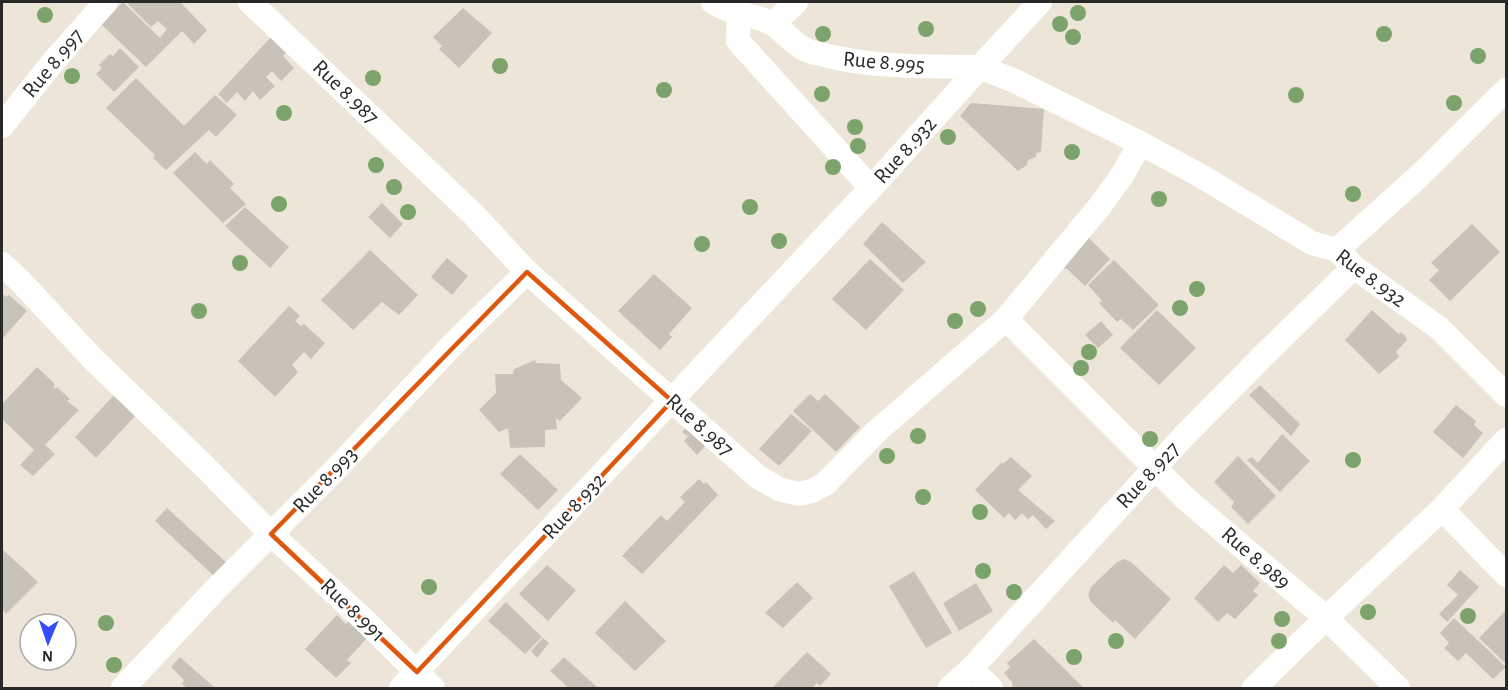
<svg xmlns="http://www.w3.org/2000/svg" width="1508" height="690" viewBox="0 0 1508 690" font-family="'Alegreya Sans',sans-serif">
	<rect width="100%" height="100%" fill="#ede6d8"/>
	<path fill="#c8c2b8" d="M123,2L160,38L167,29L158,21L151,27L126,2H180L207,30L194,44L182,31L146,67L101,24Z
		M463,8L492,33L459,68L439,49L442,46L433,37Z
		M271,37L286,53L283,56L294,68L281,81L272,71L266,77L275,86L260,100L253,91L245,101L237,92L227,103L218,94Z
		M120,48L139,67L114,92L96,74L102,68L99,65L110,54L113,56Z
		M136,78L184,126L215,95L237,115L216,137L209,130L166,170L153,158L155,155L106,108Z
		M971,103L1044,109L1041,152L1036,153V157L1028,160L1027,165L1018,171L960,116Z
		M195,152L207,164L210,160L234,184L230,188L246,204L223,223L173,173Z
		M382,203L403,224L390,238L368,217Z
		M245,207L289,247L270,268L225,226Z
		M882,222L926,262L903,283L863,244Z
		M1472,224L1500,252L1450,301L1429,280L1439,270L1431,263Z
		M1086,235L1110,259L1085,286L1067,269L1063,268Z
		M370,250L418,295L399,315L382,302L353,330L321,300Z
		M447,258L468,276L452,295L431,277Z
		M870,259L904,290L866,330L832,299Z
		M1114,260L1159,305L1133,330L1121,319L1117,322L1099,303L1102,301L1088,285Z
		M654,274L692,308L669,334L672,337L660,350L618,311Z
		M2,293L6,297L9,295L27,311L2,339Z
		M289,306L300,316L295,321L301,326L304,324L325,343L311,359L304,352L292,365L298,372L275,397L238,361Z
		M1157,310L1196,348L1159,385L1120,348Z
		M1372,310L1399,334L1401,332L1407,338L1406,341L1396,352L1399,357L1379,374L1345,340Z
		M1101,321L1113,335L1098,348L1085,335Z
		M535,360L536,363L560,364L561,380L582,398L560,421L556,418L557,429L545,430V447L510,448L508,428L499,432L479,410L496,393L495,374H513L514,369Z
		M37,367L55,384L53,387L56,389L57,387L70,399L67,401L79,410L45,445L55,454L33,476L20,465L34,450L2,419V404Z
		M1260,385L1300,424L1291,436L1249,395Z
		M115,394L137,414L96,458L75,437Z
		M810,394L818,401L825,394L860,427L836,452L793,411Z
		M1456,405L1476,421L1474,425L1483,433L1463,458L1433,432Z
		M791,414L812,431L779,466L759,449Z
		M688,426L707,444L697,455L684,441L690,434L687,436L682,432Z
		M1282,434L1310,461L1280,492L1247,460L1252,457L1258,463Z
		M520,454L558,490L538,510L500,474Z
		M1238,456L1276,496L1248,524L1231,507L1234,502L1214,482Z
		M1011,457L1032,476L1018,490L1055,521L1046,529L1033,515L1028,519L1022,513L1015,520L1009,513L1004,518L975,490L1002,462L1003,464Z
		M699,479L704,484L706,482L718,495L642,574L622,556L661,515L667,521L685,502L680,497Z
		M167,508L228,564L215,577L155,521Z
		M2,549L38,582L6,614L3,610L2,612Z
		M1124,559L1131,562L1171,599L1135,639L1115,620L1113,623L1091,602L1088,595L1091,587L1117,562Z
		M547,565L576,590L548,621L519,594Z
		M1224,565L1233,573L1241,565L1260,583L1253,591L1258,595L1235,619L1227,613L1218,622L1194,598Z
		M1460,570L1479,587L1447,622L1439,614L1458,595L1447,585Z
		M914,571L952,633L926,648L889,586Z
		M797,582L813,598L783,628L765,613Z
		M976,583L993,611L959,631L943,603Z
		M625,601L666,641L635,671L595,633Z
		M506,602L542,637L525,654L488,621Z
		M1505,611L1506,612V664L1479,638Z
		M337,615L346,624L350,620L368,637L347,660L351,663L336,678L305,649Z
		M1454,618L1506,667L1493,679L1466,653L1458,661L1444,648L1449,643L1440,633Z
		M543,638L549,643L537,658L531,651Z
		M1034,639L1084,688H1013L1012,682L1004,673L1010,667L1007,663Z
		M807,652L831,674L820,686L817,683L812,688H772Z
		M180,657L215,688H187L182,684L184,680L171,667Z
		M564,657L598,688H569L550,671Z"/>
	<g fill="none" stroke-linecap="round" stroke-linejoin="round">
		<path stroke="#fff" stroke-width="24" d="M250,2L474,215L527,272L758,477L779,489L798,494L812,491L825,484L877,431L1006,319L1100,206L1123,174L1140,143
			M713,2C732,15 756,14 773,24C785,32 793,44 806,50C812,53 821,54 828,56C877,68 929,66 980,67L1040,2
			M739,14L738,41L871,188
			M773,24L796,2
			M2,126L53,62L106,2
			M1337,250L1418,177L1506,90
			M2,264L20,281L93,359L204,466L271,534L363,619L433,688
			M1006,319L1186,499L1326,618L1442,509L1506,440
			M1442,509L1506,575
			M971,669L991,688
			M123,688L214,591L336,469L458,339L527,272
			M401,688L871,188L980,67L1015,81L1140,143L1201,176L1312,243L1337,250L1354,267L1439,328L1506,395
			M950,688L971,669L1184,436L1266,353L1354,267
			M1254,688L1326,618L1398,688"/>
	</g>
	<g fill="#7ba36b">
		<circle cx="1078" cy="13" r="8"/>
		<circle cx="45" cy="15" r="8"/>
		<circle cx="1060" cy="24" r="8"/>
		<circle cx="926" cy="29" r="8"/>
		<circle cx="823" cy="34" r="8"/>
		<circle cx="1384" cy="34" r="8"/>
		<circle cx="1073" cy="37" r="8"/>
		<circle cx="1478" cy="56" r="8"/>
		<circle cx="500" cy="66" r="8"/>
		<circle cx="72" cy="76" r="8"/>
		<circle cx="373" cy="78" r="8"/>
		<circle cx="664" cy="90" r="8"/>
		<circle cx="822" cy="94" r="8"/>
		<circle cx="1296" cy="95" r="8"/>
		<circle cx="1454" cy="103" r="8"/>
		<circle cx="284" cy="113" r="8"/>
		<circle cx="855" cy="127" r="8"/>
		<circle cx="948" cy="137" r="8"/>
		<circle cx="858" cy="146" r="8"/>
		<circle cx="1072" cy="152" r="8"/>
		<circle cx="376" cy="165" r="8"/>
		<circle cx="833" cy="167" r="8"/>
		<circle cx="394" cy="187" r="8"/>
		<circle cx="1353" cy="194" r="8"/>
		<circle cx="1159" cy="199" r="8"/>
		<circle cx="279" cy="204" r="8"/>
		<circle cx="750" cy="207" r="8"/>
		<circle cx="408" cy="212" r="8"/>
		<circle cx="779" cy="241" r="8"/>
		<circle cx="702" cy="244" r="8"/>
		<circle cx="240" cy="263" r="8"/>
		<circle cx="1197" cy="289" r="8"/>
		<circle cx="1180" cy="308" r="8"/>
		<circle cx="978" cy="309" r="8"/>
		<circle cx="199" cy="311" r="8"/>
		<circle cx="955" cy="321" r="8"/>
		<circle cx="1089" cy="352" r="8"/>
		<circle cx="1081" cy="368" r="8"/>
		<circle cx="918" cy="436" r="8"/>
		<circle cx="1150" cy="439" r="8"/>
		<circle cx="887" cy="456" r="8"/>
		<circle cx="1353" cy="460" r="8"/>
		<circle cx="923" cy="497" r="8"/>
		<circle cx="980" cy="512" r="8"/>
		<circle cx="983" cy="571" r="8"/>
		<circle cx="429" cy="587" r="8"/>
		<circle cx="1014" cy="592" r="8"/>
		<circle cx="1368" cy="612" r="8"/>
		<circle cx="1468" cy="616" r="8"/>
		<circle cx="1282" cy="619" r="8"/>
		<circle cx="106" cy="623" r="8"/>
		<circle cx="1116" cy="641" r="8"/>
		<circle cx="1279" cy="641" r="8"/>
		<circle cx="1074" cy="657" r="8"/>
		<circle cx="114" cy="665" r="8"/>
	</g>
	<path fill="none" stroke="#de570d" stroke-width="4.5" stroke-linejoin="round" d="M527,272L672,401L417,672L271,534Z"/>
	<g text-anchor="middle" dominant-baseline="central" stroke-width="4.5" stroke-linejoin="round" paint-order="stroke">
		<g font-size="22" fill="#292929" stroke="#fff">
			<text transform="translate(884 62) rotate(5)">Rue 8.995</text>
			<text transform="translate(53 63) rotate(-50)">Rue 8.997</text>
			<text transform="translate(346 92) rotate(44)">Rue 8.987</text>
			<text transform="translate(905 150) rotate(-48)">Rue 8.932</text>
			<text transform="translate(1371 278) rotate(37)">Rue 8.932</text>
			<text transform="translate(700 425) rotate(42)">Rue 8.987</text>
			<text transform="translate(1148 475) rotate(-47)">Rue 8.927</text>
			<text transform="translate(325 480) rotate(-46)">Rue 8.993</text>
			<text transform="translate(574 506) rotate(-47)">Rue 8.932</text>
			<text transform="translate(1256 558) rotate(41)">Rue 8.989</text>
			<text transform="translate(353 610) rotate(44)">Rue 8.991</text>
		</g>
	</g>
	<rect width="1508" height="690" fill="none" stroke="#292929" stroke-width="6"/>
	<g transform="translate(48 642) rotate(182)"><circle r="28" fill="#ffffff" stroke="#a9a9a9" stroke-width="1.5"/>
	<path d="M0-4.5L10 22L0 15L-10 22Z" fill="#334aff"/>
	<text y="-9" font-size="16" font-weight="bold" text-anchor="middle" fill="#292929">N</text>
	</g>
</svg>
